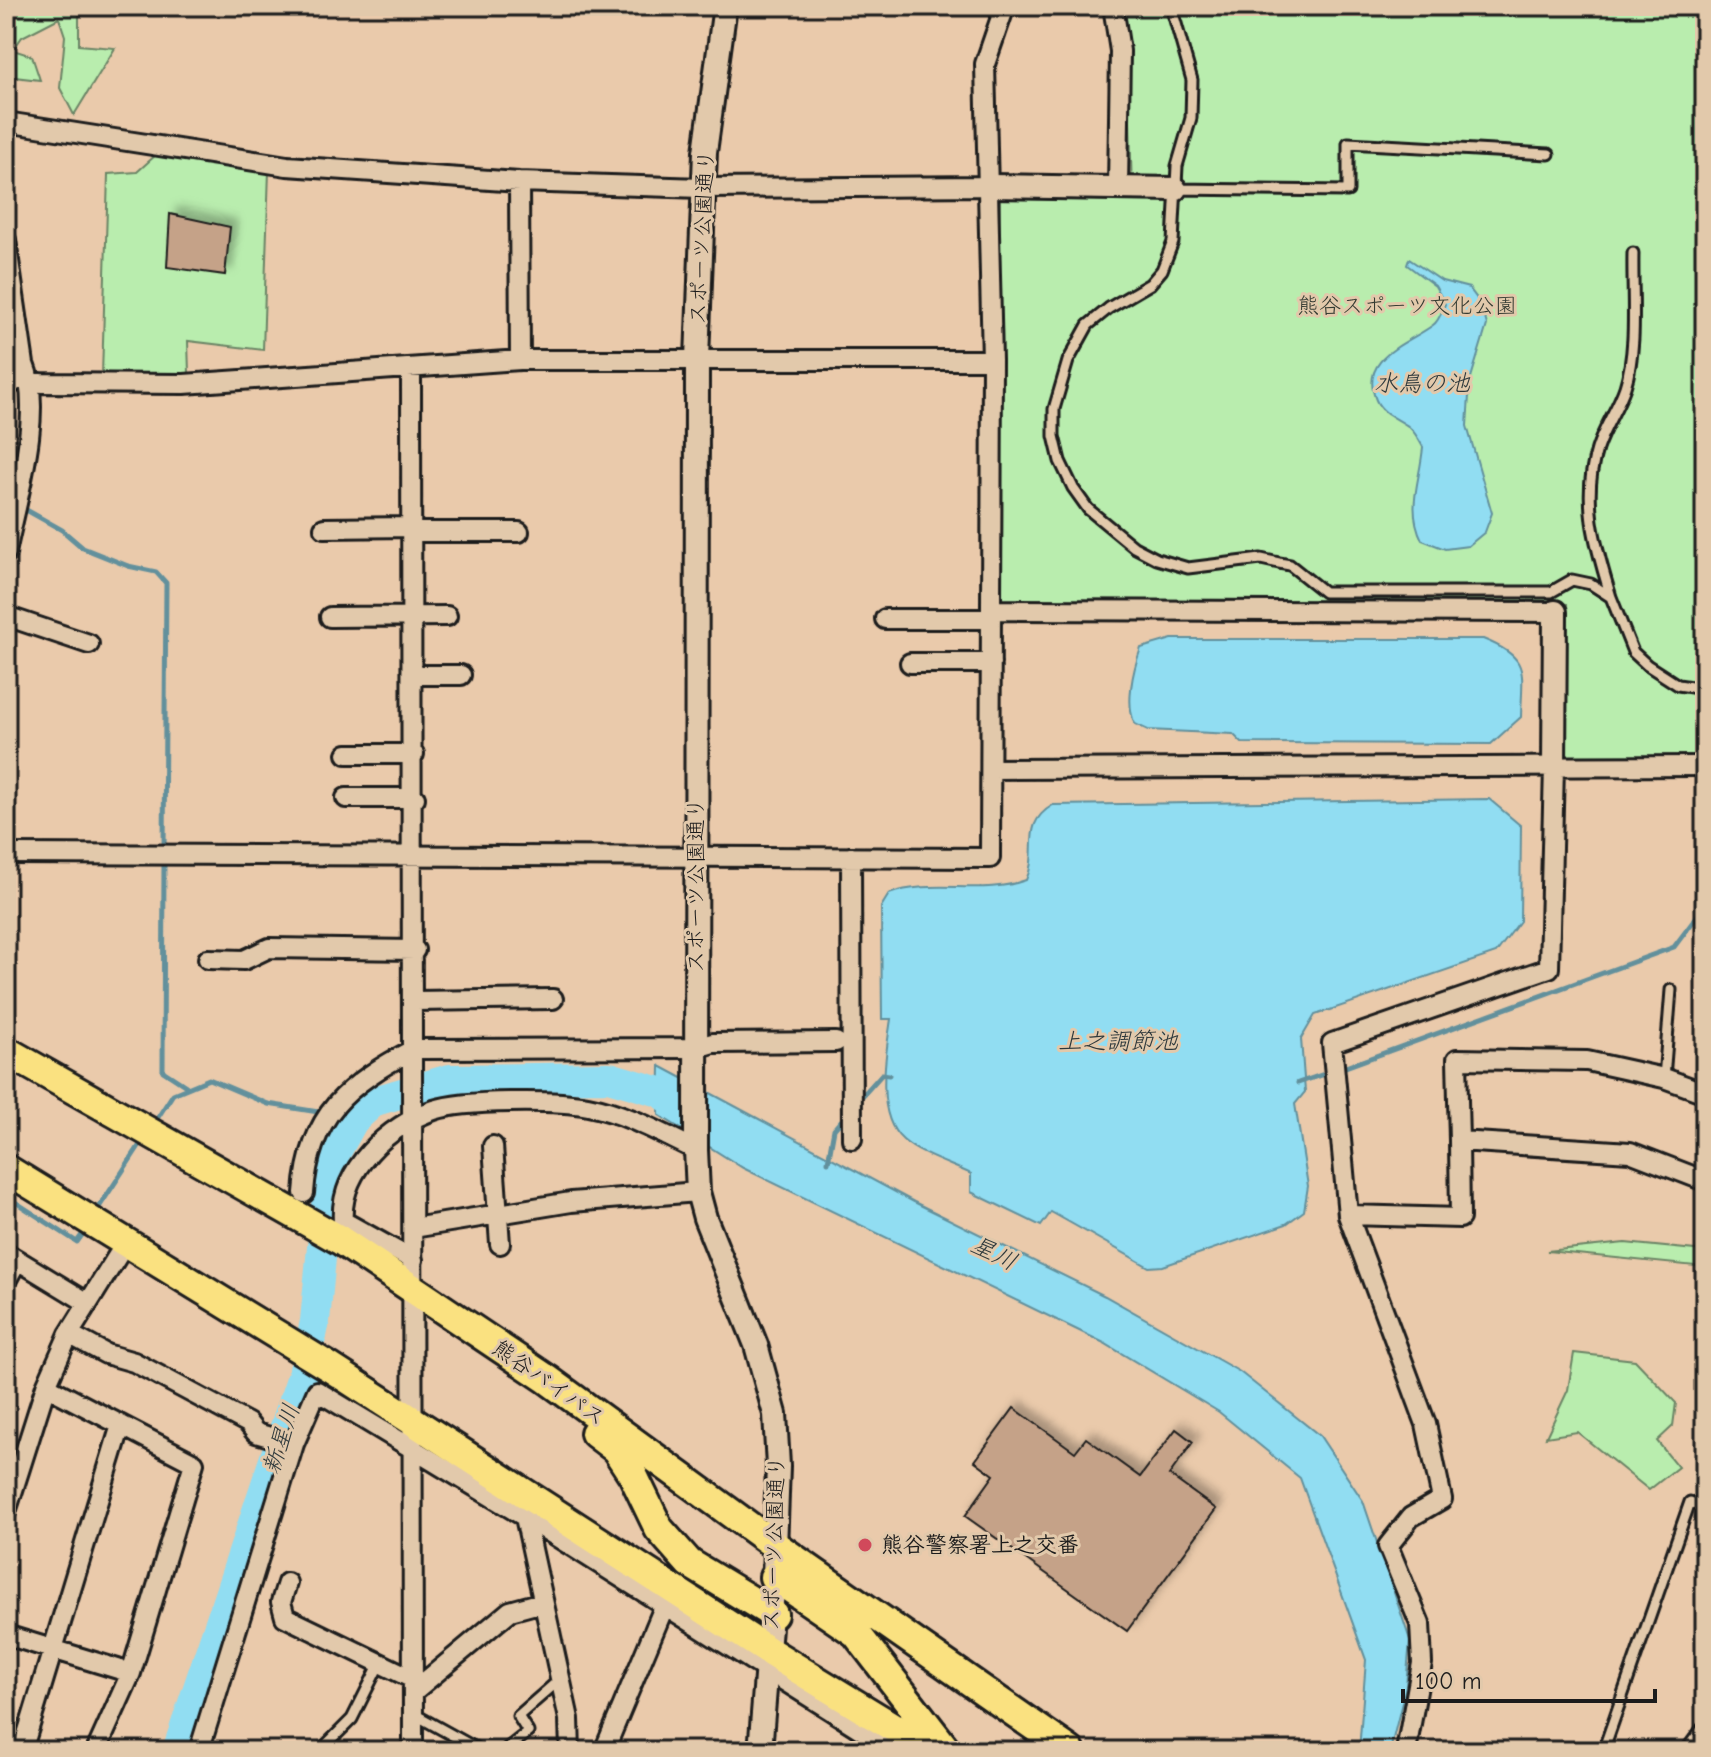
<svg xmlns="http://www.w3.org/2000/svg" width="1711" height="1757" viewBox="0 0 1711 1757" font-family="'Comic Neue','Klee One',sans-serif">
	<defs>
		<filter id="shadow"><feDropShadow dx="7" dy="-7" stdDeviation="4" flood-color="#0004"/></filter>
	</defs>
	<rect width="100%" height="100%" fill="#eacaab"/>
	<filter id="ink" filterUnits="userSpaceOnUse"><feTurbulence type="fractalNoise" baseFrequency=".0125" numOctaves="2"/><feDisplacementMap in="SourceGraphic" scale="16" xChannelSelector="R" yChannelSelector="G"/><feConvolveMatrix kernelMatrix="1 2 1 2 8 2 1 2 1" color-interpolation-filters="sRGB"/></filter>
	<g filter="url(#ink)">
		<path fill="#b9edae" stroke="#6a8465" stroke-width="2" d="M6,6H79V45L115,48L74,115L60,88L65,36L59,18L22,37L13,50L32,56L40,80L6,76Z
			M1121,6H1705V761L1566,762L1567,604L996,603L1000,194L1132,193L1128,48Z
			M157,154L269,170L263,350L188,341L189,373L102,376L108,174L137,172Z
			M1625,1243L1705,1251V1267L1547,1251Z
			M1574,1353L1635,1360L1676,1403L1673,1426L1657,1441L1678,1467L1649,1490L1577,1432L1546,1437L1568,1390Z"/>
		<path fill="#91ddf2" stroke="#62909c" stroke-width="2" d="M1409,259L1442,281L1469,288L1481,304L1487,325L1470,381L1467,426L1492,513L1485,532L1468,546L1445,549L1422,540C1406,507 1420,482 1423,447C1419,440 1415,432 1409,427C1397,418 1382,414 1376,400C1358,357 1408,344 1433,325C1439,321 1442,311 1445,304L1435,286L1407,265Z
			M1172,639H1483C1531,658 1522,671 1521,717L1491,744L1242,743L1233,734L1148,730L1135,724C1125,704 1133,670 1141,648Z
			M1489,799L1521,826L1520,921L1496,953L1315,1015L1301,1039L1305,1092L1295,1104L1308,1186L1304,1211L1286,1224L1163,1266L1149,1267L1051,1212L1041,1226L971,1192V1174C950,1164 920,1155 903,1140C874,1115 886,1053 891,1019H882L881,907L889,894C932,878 982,896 1026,880C1040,851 1019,825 1053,805Z
			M660,1066L914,1202L1105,1296L1240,1372L1320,1436L1363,1501L1410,1640L1406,1686L1390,1751H1359L1366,1660L1300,1478L1219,1412L1104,1343L743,1168L659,1115Z"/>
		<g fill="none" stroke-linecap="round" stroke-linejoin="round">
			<path stroke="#62909c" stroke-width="5" d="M21,507L62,530L83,548L128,566L156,572L166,583L164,850
				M164,860L163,1071L186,1086
				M1340,1069L1674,947L1701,911L1705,910
				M1298,1083L1330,1072
				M856,1103L882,1074L889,1075
				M334,1115L353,1121
				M153,1125L173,1094L209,1079L268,1104L325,1113
				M828,1162L834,1129L847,1114
				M6,1196L77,1242L87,1228
				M96,1212L143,1140"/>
			<path stroke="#91ddf2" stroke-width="30" d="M177,1751L306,1364L315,1321L330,1163L353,1121L375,1101L450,1079L609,1077L660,1092L694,1116"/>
		</g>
		<path fill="#c5a288" stroke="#1c1c1c" stroke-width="2" filter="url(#shadow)" d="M170,214L230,227L225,275L167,267Z
			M1014,1408L1075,1452L1086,1438L1140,1477L1176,1429L1193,1442L1169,1475L1216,1509L1127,1631L965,1516L994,1475L975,1461Z"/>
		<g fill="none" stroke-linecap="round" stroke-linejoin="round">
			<g stroke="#1c1c1c" stroke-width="15">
				<path id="service" d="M1171,6L1192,80L1191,118L1177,166L1173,242L1162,270L1150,284L1109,308L1088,325L1068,361L1054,409V436L1060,461L1073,488L1088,509L1134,547L1157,559L1188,568L1261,559L1279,563L1290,565L1324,592H1551L1572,580L1591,584L1611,597L1633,652L1647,665L1678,685L1705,689
					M1175,189L1348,191V143L1549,154
					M1611,597C1596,547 1581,501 1597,449C1604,427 1618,408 1625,387C1638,347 1632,295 1633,253
					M1664,1078L1671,990
					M414,1714L481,1751
					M320,1751L352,1719L380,1663
					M504,1751L528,1732L518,1716L558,1681
					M1603,1751L1690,1502L1705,1508"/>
			</g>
			<g stroke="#1c1c1c" stroke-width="24">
				<path id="minor" d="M1005,6L985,64L992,360L991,610L1555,612
					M1113,6L1120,51L1118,188
					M6,122L287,166L519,182L702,188L989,186
					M519,182L520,360
					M6,240L24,364C44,411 16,502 6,553
					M411,370L413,1751
					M6,387L18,379L41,383L184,384L520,360H992
					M324,528L412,527
					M412,532H519
					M6,616L89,644
					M330,617L447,616
					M885,619H991
					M910,663H991
					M414,675H461
					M347,754H414
					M991,769L1705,766
					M346,798H415
					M6,854L990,858L991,610
					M851,857L852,1139
					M208,959L244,960L269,948L415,950
					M415,1001L553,999
					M1459,1141L1457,1059L1587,1061L1664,1078L1705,1093
					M493,1146L500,1244
					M304,1193C309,1115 348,1084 414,1049L696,1048L713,1043L836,1042
					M1348,1215L1460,1218L1459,1141L1630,1152L1705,1181
					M413,1228L571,1202L698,1192
					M6,1253L88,1303
					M413,1260L343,1221C339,1170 389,1125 434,1110C464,1100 556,1100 588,1106C625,1113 661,1133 696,1150
					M6,1281L17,1261
					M69,1334L106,1354L134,1362L248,1423L256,1433L294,1444
					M46,1386L194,1463L131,1673L96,1751
					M6,1512L46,1386L69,1334L125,1244
					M525,1517L569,1719L570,1751
					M287,1583L281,1602L285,1617L415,1680
					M6,1635L131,1673
					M414,1691L510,1611L543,1602
					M22,1751L121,1425
					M199,1751L294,1444L317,1391L535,1523L895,1751
					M604,1751L664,1607
					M1406,1751L1422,1663L1420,1624L1388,1546L1411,1517L1442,1499L1426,1424L1348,1215L1332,1043L1549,968L1554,767
					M1691,1751L1705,1732"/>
			</g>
			<g stroke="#1c1c1c" stroke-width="28">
				<path id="tertiary" d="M725,6L705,152L697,359L696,1150L698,1192L705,1218L756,1345L775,1414L778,1466L774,1577L760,1751
					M989,186L1175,189
					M1554,767L1555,612"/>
			</g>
			<g stroke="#1c1c1c" stroke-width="34">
				<path id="trunk" d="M6,1051L340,1240L547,1379L776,1546L1070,1751
					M6,1169L331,1368L770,1652L932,1751
					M595,1433L616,1449L633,1475L659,1529L689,1563L773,1614
					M774,1577L856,1633L947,1751"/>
			</g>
			<use href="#service" stroke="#e2c9ab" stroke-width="9"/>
			<use href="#minor" stroke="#e2c9ab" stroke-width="18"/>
			<use href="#tertiary" stroke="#e2c9ab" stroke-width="22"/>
			<use href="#trunk" stroke="#fae180" stroke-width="28"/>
		</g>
	</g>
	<circle fill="#d1495b" stroke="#e2c9ab" stroke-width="3" cx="865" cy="1545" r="8"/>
	<g text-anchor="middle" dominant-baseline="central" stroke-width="6" stroke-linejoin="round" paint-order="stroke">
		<g font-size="22" fill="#1c1c1c" stroke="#e2c9ab">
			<text transform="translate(702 237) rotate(-87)">スポーツ公園通り</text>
			<text transform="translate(696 885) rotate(-90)">スポーツ公園通り</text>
			<text transform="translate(549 1383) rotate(35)">熊谷バイパス</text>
			<text transform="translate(774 1543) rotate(-88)">スポーツ公園通り</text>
		</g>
		<g font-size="22" fill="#343b32" stroke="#e2c9ab">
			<text x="1407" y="306">熊谷スポーツ文化公園</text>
		</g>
		<g font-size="22" font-weight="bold" fill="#1c1c1c" stroke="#e2c9ab" text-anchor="start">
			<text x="881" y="1545">熊谷警察署上之交番</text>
		</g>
		<g font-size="24" font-style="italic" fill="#2e393c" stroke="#e2c9ab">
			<text x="1422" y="383">水鳥の池</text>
			<text x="1118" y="1041">上之調節池</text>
			<text transform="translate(994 1253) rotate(26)">星川</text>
			<text transform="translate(281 1439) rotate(-72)">新星川</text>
		</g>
	</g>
	<rect width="1711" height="1757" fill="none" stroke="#e2c9ab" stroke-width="32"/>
	<rect x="16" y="16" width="1679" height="1725" fill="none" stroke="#1c1c1c" stroke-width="3" filter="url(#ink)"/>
	<path d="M1403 1689v12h252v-12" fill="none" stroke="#1c1c1c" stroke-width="4"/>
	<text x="1415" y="1689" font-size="24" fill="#1c1c1c" stroke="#e2c9ab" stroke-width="6" paint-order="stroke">100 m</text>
</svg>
